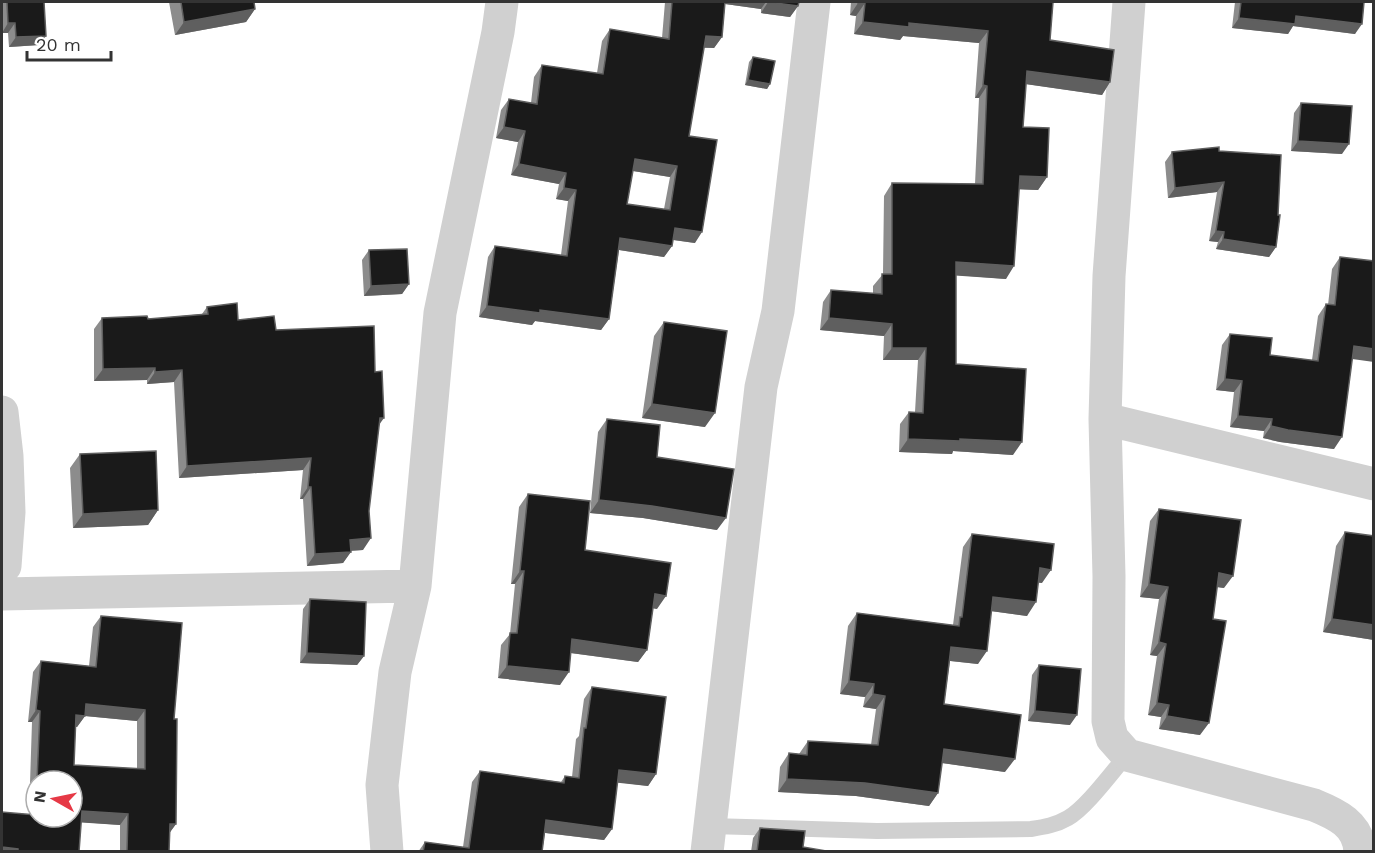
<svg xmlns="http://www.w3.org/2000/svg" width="1375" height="853" viewBox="0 0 1375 853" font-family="'Work Sans',sans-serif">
	<rect width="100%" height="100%" fill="#fff"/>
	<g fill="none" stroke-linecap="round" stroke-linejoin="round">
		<path stroke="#d0d0d0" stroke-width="16" d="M710,826L877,831L1031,829C1044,827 1056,825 1068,818C1086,808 1112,772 1127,755"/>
		<path stroke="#d0d0d0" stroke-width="33" d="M1129,2L1109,276L1105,419L1109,576L1108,721L1112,738L1127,755L1314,805C1336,814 1359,824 1360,852
			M2,412L7,456L9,512L5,566L2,569
			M1105,419L1374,484
			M2,594L415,586
			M387,852L382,785L395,672L415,586L440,313L498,32L502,2
			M707,852L761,387L778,311L814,2"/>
	</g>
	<path fill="#8c8c8c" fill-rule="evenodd" d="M2,2H44L46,36L39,45L9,47L8,33H2Z
		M169,2H254L255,9L246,22L175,35Z
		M665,2H799L798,6L790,17L761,13V9L725,4L722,37L714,48H704L689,136L695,243L673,240L672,246L664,257L619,250L609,319L601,330L535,321L532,325L479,317L488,257L495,246L561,255L568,201L556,199L559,184L511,175L518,142L496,138L501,110L509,99L531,103L534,77L542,65L597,73L602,41L610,29L662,38ZM633,171L670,177L664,209L627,204Z
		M851,2H1053L1050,40L1110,82L1102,95L1026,84L1023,127L1047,177L1038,190L1019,189L1006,279L956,275V364L1013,455L953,451L952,454L899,452L900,424L909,412H915L918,360H883L884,336L820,330L823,302L831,290L873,294V286L883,274L884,196L892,183L975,184L979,98H975L979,43L903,36L900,40L854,34L856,16L850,15Z
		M1235,2H1364L1355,34L1293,26L1288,34L1232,28Z
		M753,57L770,84L767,89L745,85L749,62Z
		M1301,103L1342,154L1291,151L1294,113Z
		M1219,151L1276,247L1269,257L1216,249L1218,242L1209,241L1217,192L1168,198L1165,162L1172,152Z
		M369,250L409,284L402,294L364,296L362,260Z
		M1340,257L1352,359L1334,449L1280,442L1263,438L1264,431L1230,427L1234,392L1216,390L1222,345L1230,334L1270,355L1312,360L1318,316L1326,304L1328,305L1332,269Z
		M207,307L238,320L276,330L375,372L379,425L363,550L351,551L343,563L307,566L303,499H300L303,470L179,478L174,382L147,384V380L94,381V329L102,318L148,319L202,314Z
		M664,322L705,427L642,418L654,336Z
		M607,419L717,530L643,518L590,513L598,432Z
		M80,454L158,510L148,525L73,528L70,468Z
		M528,494L585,550L657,609L653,608L647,650L638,662L571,653L560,685L498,678L501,645L510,634L515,584H511L519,507Z
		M1159,509L1224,588L1217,587L1200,735L1159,729L1161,717L1148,715L1157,656L1150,655L1159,599L1140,597L1150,521Z
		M1345,532L1374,640L1323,632L1336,546Z
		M972,534L1042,583L1038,582L1027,616L991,611L978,664L950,661L944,704L1005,772L942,763L938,793L929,806L856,796L778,792L780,767L789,753L799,754L808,741L871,745L876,709L863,707L865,697L840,694L848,626L857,613L953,625L963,547Z
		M310,599L364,656L357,665L300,663L303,609Z
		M101,616L174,719L176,824L170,832L169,852H120V825L81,822L79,852H2L29,814L32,722H28L33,672L41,661L89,666L93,627ZM85,716L137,721V769L74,765L75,727H77ZM36,781H72L36,817Z
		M1039,665L1070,725L1028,721L1032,675Z
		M592,687L656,774L648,786L617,782L612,829L604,840L545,833L542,852H418L425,842L463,847L472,782L480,771L561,782L565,776L572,777L576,739L579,736L584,699Z
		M760,828L803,847L832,852H751L753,838Z"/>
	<path fill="#5f5f5f" d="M719,2H766L761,9L718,3Z
		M768,2L798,6L790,17L761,13Z
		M858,3H865L856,16L850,15Z
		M255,9L246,22L175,35L184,22Z
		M1296,16L1362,24L1355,34L1293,26L1288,34L1232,28L1239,18Z
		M863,22L909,23L988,31L979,43L903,36L900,40L854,34Z
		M8,23H15L8,33H2Z
		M46,36L39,45L9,47L16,37Z
		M706,36L722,37L714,48L698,47Z
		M1027,71L1110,82L1102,95L1018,83Z
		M748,80L770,84L767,89L745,85Z
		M983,85L987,86L979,98H975Z
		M504,127L525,131L518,142L496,138Z
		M1298,141L1349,144L1342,154L1291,151Z
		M635,159L677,166L670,177L627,170Z
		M519,164L566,173L559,184L511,175Z
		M1020,176L1047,177L1038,190L1011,189Z
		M1224,182L1217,192L1168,198L1175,188Z
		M564,188L576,190L568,201L556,199Z
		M675,228L702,232L695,243L667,239Z
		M1216,231L1224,232L1218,242L1209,241Z
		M620,238L672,246L664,257L613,249Z
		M1223,239L1276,247L1269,257L1216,249Z
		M956,262L1014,266L1006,279L948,275Z
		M409,284L402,294L364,296L371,286Z
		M487,306L540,310L609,319L601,330L535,321L532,325L479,317Z
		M829,318L892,324L884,336L820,330Z
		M1354,346L1374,349V362L1345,358Z
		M892,348H926L918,360H883Z
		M155,368L147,380L94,381L103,369Z
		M182,370L174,382L147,384L155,372Z
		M1225,379L1242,381L1234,392L1216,390Z
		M652,404L715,413L705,427L642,418Z
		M1238,416L1272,419L1264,431L1230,427Z
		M380,418H384L376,429Z
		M1271,426L1342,437L1334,449L1280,442L1263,438Z
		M908,439H960L1022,442L1013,455L953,451L952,454L899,452Z
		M311,458L303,470L179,478L187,466Z
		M308,487H311L303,499H300Z
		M599,500L652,506L726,518L717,530L643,518L590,513Z
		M158,510L148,525L73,528L83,514Z
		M371,538L363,550L342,551L350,540Z
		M351,552L343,563L307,566L315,554Z
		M1040,568L1051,570L1042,583L1031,582Z
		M520,571H524L515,584H511Z
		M1219,573L1233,576L1224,588L1210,586Z
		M1149,584L1168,587L1159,599L1140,597Z
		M655,594L666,596L657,609L646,607Z
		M993,597L1036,602L1027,616L983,610Z
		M1332,619L1374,625V640L1323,632Z
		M572,639L647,650L638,662L563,652Z
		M1159,642L1166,644L1157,656L1150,655Z
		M951,647L987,651L978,664L942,660Z
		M307,653L364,656L357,665L300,663Z
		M507,666L569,672L560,685L498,678Z
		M849,681L874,684L865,697L840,694Z
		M873,694L885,696L876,709L863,707Z
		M1157,703L1169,705L1161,717L1148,715Z
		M86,704L145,710L137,721L85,716L77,727L68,726L76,715Z
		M36,710L40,711L32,722H28Z
		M1035,711L1077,715L1070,725L1028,721Z
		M1167,716L1209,723L1200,735L1159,729Z
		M944,749L1015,759L1005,772L935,762Z
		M619,770L656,774L648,786L611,782Z
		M787,779L865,783L938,793L929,806L856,796L778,792Z
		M82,811L128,814L120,825L74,822Z
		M546,820L612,829L604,840L538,832Z
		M170,824H176L168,835Z
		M2,847L18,849L16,852H2Z"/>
	<path fill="#1a1a1a" stroke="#5f5f5f" stroke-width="1.5" fill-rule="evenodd" d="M7,2H44L46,36L16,37L15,23H8Z
		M181,2H254L255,9L184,22Z
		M672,2H725L722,37L706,36L689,136L717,140L702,232L675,228L672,246L620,238L609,319L540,310V313L487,306L495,246L567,256L576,190L564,188L566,173L519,164L525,131L504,127L509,99L537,104L542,65L603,74L610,29L669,39ZM635,159L677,166L670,210L627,204Z
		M768,2H799L798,6Z
		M858,2H1053L1050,40L1114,50L1110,82L1027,71L1023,127L1049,128L1047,177L1020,176L1014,266L956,262V364L1026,369L1022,442L960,439V441L908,439L909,412L923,413L926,348H892V324L829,318L831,290L882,294V274H892V183L983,184L987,86L983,85L988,31L909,23V27L863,22L865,3H858Z
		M1241,2H1364L1362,24L1296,16L1295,24L1239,18Z
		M753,57L775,61L770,84L748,80Z
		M1301,103L1352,106L1349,144L1298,141Z
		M1219,147V151L1281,155L1278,215H1280L1276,247L1223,239L1224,232L1216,231L1224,182L1175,188L1172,152Z
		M407,249L409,284L371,286L369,250Z
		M1340,257L1374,261V349L1354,346L1342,437L1288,430L1271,426L1272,419L1238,416L1242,381L1225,379L1230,334L1272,338L1270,355L1318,361L1326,304L1335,305Z
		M237,303L238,320L274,316L276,330L374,326L375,372L382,371L384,418H380L369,511L371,538L350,540L351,552L315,554L311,487H308L311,458L187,466L182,370L155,372V368L103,369L102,318L147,316L148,319L208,314L207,307Z
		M664,322L727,331L715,413L652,404Z
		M607,419L660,425L657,457L734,469L726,518L652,506L599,500Z
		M156,451L158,510L83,514L80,454Z
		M528,494L590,501L585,550L671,563L666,596L655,594L647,650L572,639L569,672L507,666L510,633H517L524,571H520Z
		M1159,509L1241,520L1233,576L1219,573L1213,619L1226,621L1209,723L1167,716L1169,705L1157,703L1166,644L1159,642L1168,587L1149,584Z
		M1345,532L1374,536V625L1332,619Z
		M972,534L1054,544L1051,570L1040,568L1036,602L993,597L987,651L951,647L944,704L1021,715L1015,759L944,749L938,793L865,783L787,779L789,753L807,755L808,741L878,745L885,696L873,694L874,684L849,681L857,613L959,626L960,617H962Z
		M310,599L366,602L364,656L307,653Z
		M101,616L182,623L174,719H177L176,824H170L169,852H127L128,814L82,811L79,852H18V849L2,847V812L36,815V817H72V781H37L40,711L36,710L41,661L96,667ZM86,704L145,710V769L74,765L76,715L85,716Z
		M1039,665L1081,669L1077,715L1035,711Z
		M592,687L666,697L656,774L619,770L612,829L546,820L542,852H423L425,842L469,848L480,771L564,783L565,776L579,778L584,728H586Z
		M760,828L805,831L803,847L832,852H757Z"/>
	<rect width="1375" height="853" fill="none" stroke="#333333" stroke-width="6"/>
	<g transform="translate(54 799) rotate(279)"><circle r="28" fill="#ffffff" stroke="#adadad" stroke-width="1.5"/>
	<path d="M0-4.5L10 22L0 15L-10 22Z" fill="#e63946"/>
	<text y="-9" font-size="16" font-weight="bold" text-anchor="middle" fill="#333333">N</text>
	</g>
	<path d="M27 51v9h84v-9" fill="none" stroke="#333333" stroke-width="3"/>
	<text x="36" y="51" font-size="18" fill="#333333" stroke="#ffffff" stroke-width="4.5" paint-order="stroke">20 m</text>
</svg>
